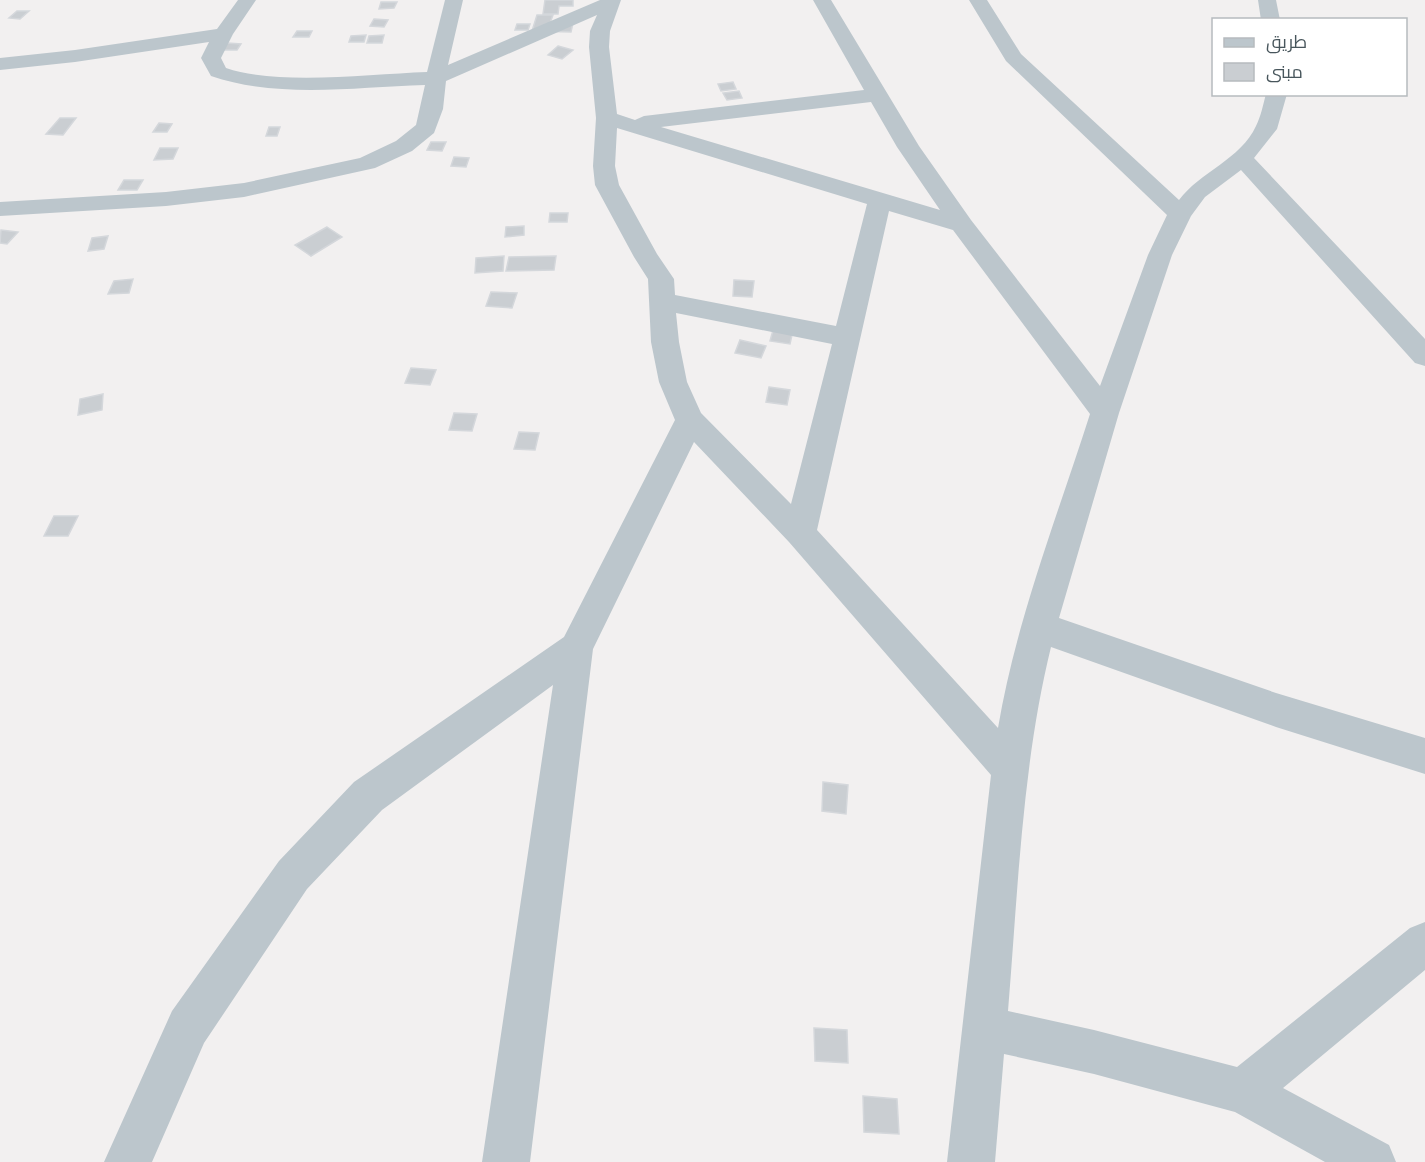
<svg xmlns="http://www.w3.org/2000/svg" width="1425" height="1162" viewBox="0 0 1425 1162" font-family="'Sofia Sans Condensed',Cairo,sans-serif">
	<rect width="100%" height="100%" fill="#f2f0f0"/>
	<path fill="#caced2" stroke="#d4d7db" stroke-width="1.5" d="M545,0H573V6H559L558,14H543Z
		M381,2H397L394,8L379,9Z
		M17,11H29L20,19L9,18Z
		M537,15H553L550,23H573L571,32L532,31Z
		M374,19L388,20L384,27L370,26Z
		M517,24H530L528,30H515Z
		M297,31H312L309,37H293Z
		M366,35L364,42H349L351,36Z
		M384,35L382,43H367L369,36Z
		M227,43L241,44L237,50H223Z
		M558,46L573,50L562,59L548,55Z
		M733,82L736,89L721,91L718,84Z
		M739,91L742,98L727,100L723,93Z
		M60,118H76L63,135L46,134Z
		M159,123L172,124L167,132H153Z
		M269,127H280L277,136H266Z
		M431,142H446L442,151L427,150Z
		M160,148H178L173,159L154,160Z
		M454,157L469,158L466,167L451,166Z
		M124,180H143L137,190H118Z
		M550,213H568L567,222H549Z
		M524,226V235L505,237L506,227Z
		M327,227L342,237L311,256L295,245Z
		M1,230L18,232L7,244L0,243Z
		M108,236L104,249L88,251L92,238Z
		M504,256L503,271L475,273L476,258Z
		M556,256L554,270L506,271L509,257Z
		M133,279L129,293L108,294L114,281Z
		M734,280L754,281L752,297L733,296Z
		M491,292L517,293L512,308L486,306Z
		M775,323L794,326L790,344L770,341Z
		M740,340L766,346L761,358L735,353Z
		M411,368L436,370L430,385L405,383Z
		M769,387L790,390L787,405L766,402Z
		M103,394L102,410L78,415L80,399Z
		M454,413L477,414L472,431L449,430Z
		M519,432L539,433L535,450L514,449Z
		M54,516H78L68,536H44Z
		M823,782L848,785L846,814L822,811Z
		M814,1028L847,1030L848,1063L815,1061Z
		M863,1096L897,1099L899,1134L864,1132Z"/>
	<g fill="none" stroke-linecap="round" stroke-linejoin="round">
		<path fill="#bcc6cc" fill-rule="evenodd" d="M238,0H256L233,34L221,58L226,68C279,86 369,74 427,72L445,0H463L448,65L600,0H621L610,31L609,47L617,114L635,120L644,116L864,90L813,0H831L919,146L971,220L1100,386L1148,255L1167,215L1006,61L969,0H987L1021,54L1179,200C1200,172 1241,159 1256,126C1261,116 1263,105 1266,94H1287L1277,129L1254,158L1425,339V366L1415,363L1241,170L1205,197L1191,216L1172,255L1119,413L1059,618L1276,693L1425,738V774L1276,727L1051,647C1022,765 1018,890 1008,1011L1094,1030L1237,1067L1410,928L1425,922V970L1283,1088L1389,1145L1396,1162H1325L1235,1112L1094,1074L1004,1054L995,1162H947L991,775L789,542L694,442L593,649L530,1162H482L553,685L382,810L307,889L204,1043L152,1162H104L172,1011L279,861L354,782L564,637L675,420L659,382L651,342L648,279L634,257L595,185L593,166L596,118L589,47L590,31L597,15L446,81L443,109L434,133L412,151L375,168L244,197L166,206L0,216V202L166,192L244,183L360,158L396,141L416,125L425,85C355,87 278,99 211,76L201,58L209,42L75,62L0,70V58L75,50L217,29ZM871,102L897,147L940,210L661,127ZM617,128L867,204L836,326L675,295L674,279L657,254L619,185L615,166ZM889,211L953,230L1090,414C1057,517 1016,621 998,728L817,530ZM676,313L832,344L791,504L701,413L687,382L679,342Z
			M1258,0H1276L1280,20H1261Z"/>
	</g>
	<rect x="1212" y="18" width="195" height="78" fill="#ffffff" stroke="#b6bbbe" stroke-width="1.5"/>
	<rect x="1224" y="38" width="30" height="9" fill="#bcc6cc" stroke="#b6bbbe" stroke-width="1.5"/>
	<text x="1266" y="48" font-size="18" fill="#48565c">طريق</text>
	<rect x="1224" y="63" width="30" height="18" fill="#caced2" stroke="#b6bbbe" stroke-width="1.5"/>
	<text x="1266" y="78" font-size="18" fill="#48565c">مبنى</text>
</svg>
